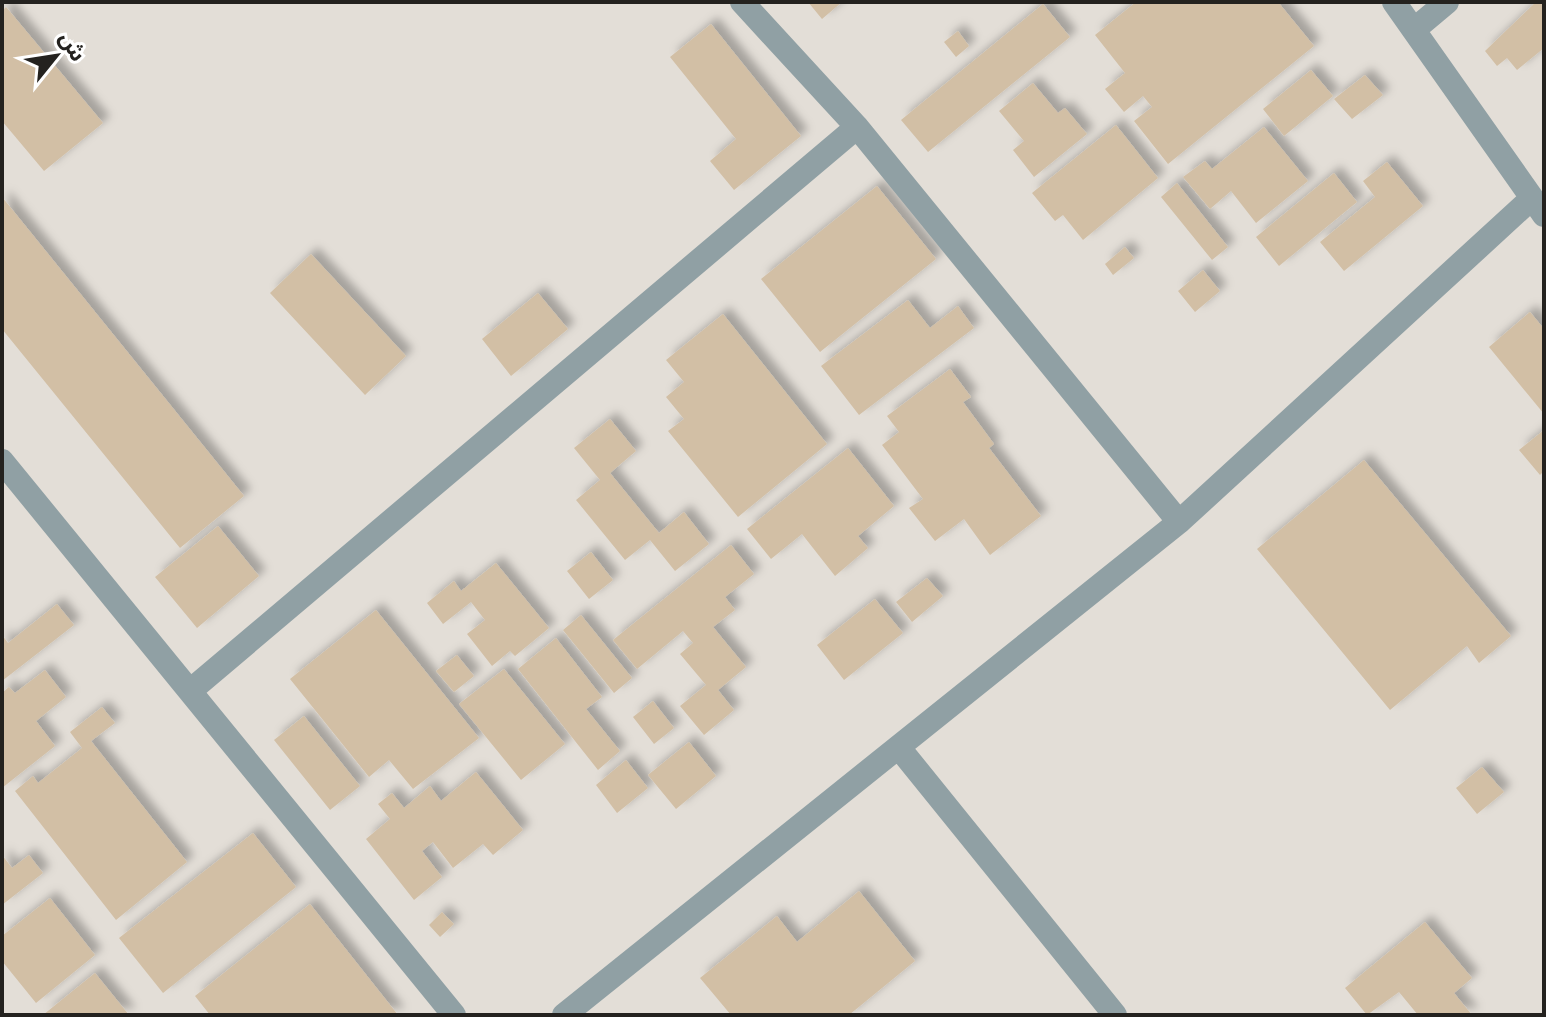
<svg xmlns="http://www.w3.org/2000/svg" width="1546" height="1017" viewBox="0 0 1546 1017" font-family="'IBM Plex Sans','Noto Sans Arabic',sans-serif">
	<defs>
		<filter id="shadow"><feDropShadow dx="7" dy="-7" stdDeviation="4" flood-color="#0004"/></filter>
	</defs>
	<rect width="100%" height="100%" fill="#e3ded7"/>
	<path fill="#d2bfa5" filter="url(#shadow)" d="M808,2H842L822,19Z
		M1136,2H1278L1314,46L1168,164L1134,121L1152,107L1143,96L1124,112L1105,89L1125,73L1095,35Z
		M1536,2H1544V48L1517,70L1507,58L1497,66L1485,51Z
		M1043,4L1070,37L928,152L901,120Z
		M6,7L103,123L44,171L2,121V11Z
		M711,24L801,136L734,190L710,161L736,139L670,57Z
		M958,31L969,46L956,57L944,42Z
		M1311,70L1333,96L1284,136L1263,109Z
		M1365,75L1383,95L1352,119L1334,99Z
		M1033,83L1058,113L1065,108L1087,134L1034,177L1013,150L1024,141L999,111Z
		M1116,125L1158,178L1083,240L1063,215L1055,221L1032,193Z
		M1264,127L1308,181L1256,223L1231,191L1210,209L1183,177L1205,161L1212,169Z
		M1387,162L1423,206L1344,271L1320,242L1375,197L1363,181Z
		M1334,173L1357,202L1279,266L1256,237Z
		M1177,183L1228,247L1212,260L1161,197Z
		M877,186L936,259L820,352L761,279Z
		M2,197L244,496L180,548L2,329Z
		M1125,247L1134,258L1113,275L1105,264Z
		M311,254L406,356L365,395L270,293Z
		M1203,270L1220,291L1195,312L1178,291Z
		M538,293L568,329L511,376L482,339Z
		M908,300L930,328L958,306L974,328L859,415L821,366Z
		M1530,312L1544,329V414L1489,347Z
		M723,314L827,444L738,517L668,431L684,419L666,397L684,382L666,360Z
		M950,369L971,397L963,402L994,444L989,448L1041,516L990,555L964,519L935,541L909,508L923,499L882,445L899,432L887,416Z
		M610,419L636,451L610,473L659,533L684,512L709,544L675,571L650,540L625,560L576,500L600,480L574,448Z
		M1544,430V471L1540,475L1519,450Z
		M848,448L894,506L858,536L868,548L835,576L802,534L771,559L747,529Z
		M1364,460L1511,636L1479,663L1467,646L1390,710L1257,549Z
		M218,526L259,576L197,628L155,577Z
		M731,545L754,574L725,597L735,610L713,627L746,667L718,690L734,710L704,735L680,706L706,685L680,654L693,643L683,631L637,669L613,640Z
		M591,552L613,580L589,599L567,571Z
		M496,563L549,628L515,656L510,651L492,666L467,634L485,620L471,602L443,624L427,603L454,581L461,591Z
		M927,578L943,596L912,622L896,602Z
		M875,599L903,633L844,680L817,645Z
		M57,604L74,625L2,681V635L8,643Z
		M376,610L479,738L413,789L389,760L369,777L290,679Z
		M581,615L632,678L614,693L563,630Z
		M556,638L602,697L586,709L620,751L598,770L518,669Z
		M457,655L474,676L454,692L436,671Z
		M504,669L565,744L521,780L459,704Z
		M45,670L66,697L36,721L55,746L2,788V693L9,687L15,693Z
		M653,701L674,728L654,744L633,717Z
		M102,707L115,723L91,741L187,862L116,920L15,791L33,776L38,783L82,748L70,732Z
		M304,716L360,786L330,810L274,740Z
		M689,742L716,776L676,809L648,775Z
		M626,760L648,788L617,813L596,785Z
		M1482,767L1504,792L1477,814L1456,788Z
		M476,772L523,830L493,855L483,844L453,868L433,842L422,851L442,877L414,900L366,839L390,819L378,804L392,793L404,808L430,786L441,801Z
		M253,833L296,887L163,993L119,938Z
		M2,855L12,868L29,855L43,873L2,905Z
		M859,891L915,961L849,1015H731L700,978L777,916L797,942Z
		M50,898L95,955L36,1003L2,961V936Z
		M310,904L398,1015H210L195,996Z
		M442,912L454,924L440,937L429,925Z
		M1425,922L1472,978L1454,993L1472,1015H1418L1399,992L1367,1015L1345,988Z
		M95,973L129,1015H43Z"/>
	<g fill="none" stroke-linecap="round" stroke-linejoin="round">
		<path stroke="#90a0a4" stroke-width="24" d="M742,2L857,127L1179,522
			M1394,2L1544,215
			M1416,28L1447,2
			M2,461L454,1015
			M190,691L857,127
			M900,749L1115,1015
			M564,1015L1179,522L1531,199"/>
	</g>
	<rect width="1546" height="1017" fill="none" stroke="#24221f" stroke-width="8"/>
	<g transform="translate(56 56) rotate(60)" stroke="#ffffff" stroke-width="6" paint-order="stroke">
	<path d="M0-6L14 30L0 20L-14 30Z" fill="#24221f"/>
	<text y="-12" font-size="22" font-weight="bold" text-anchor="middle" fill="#24221f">ش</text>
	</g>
</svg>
